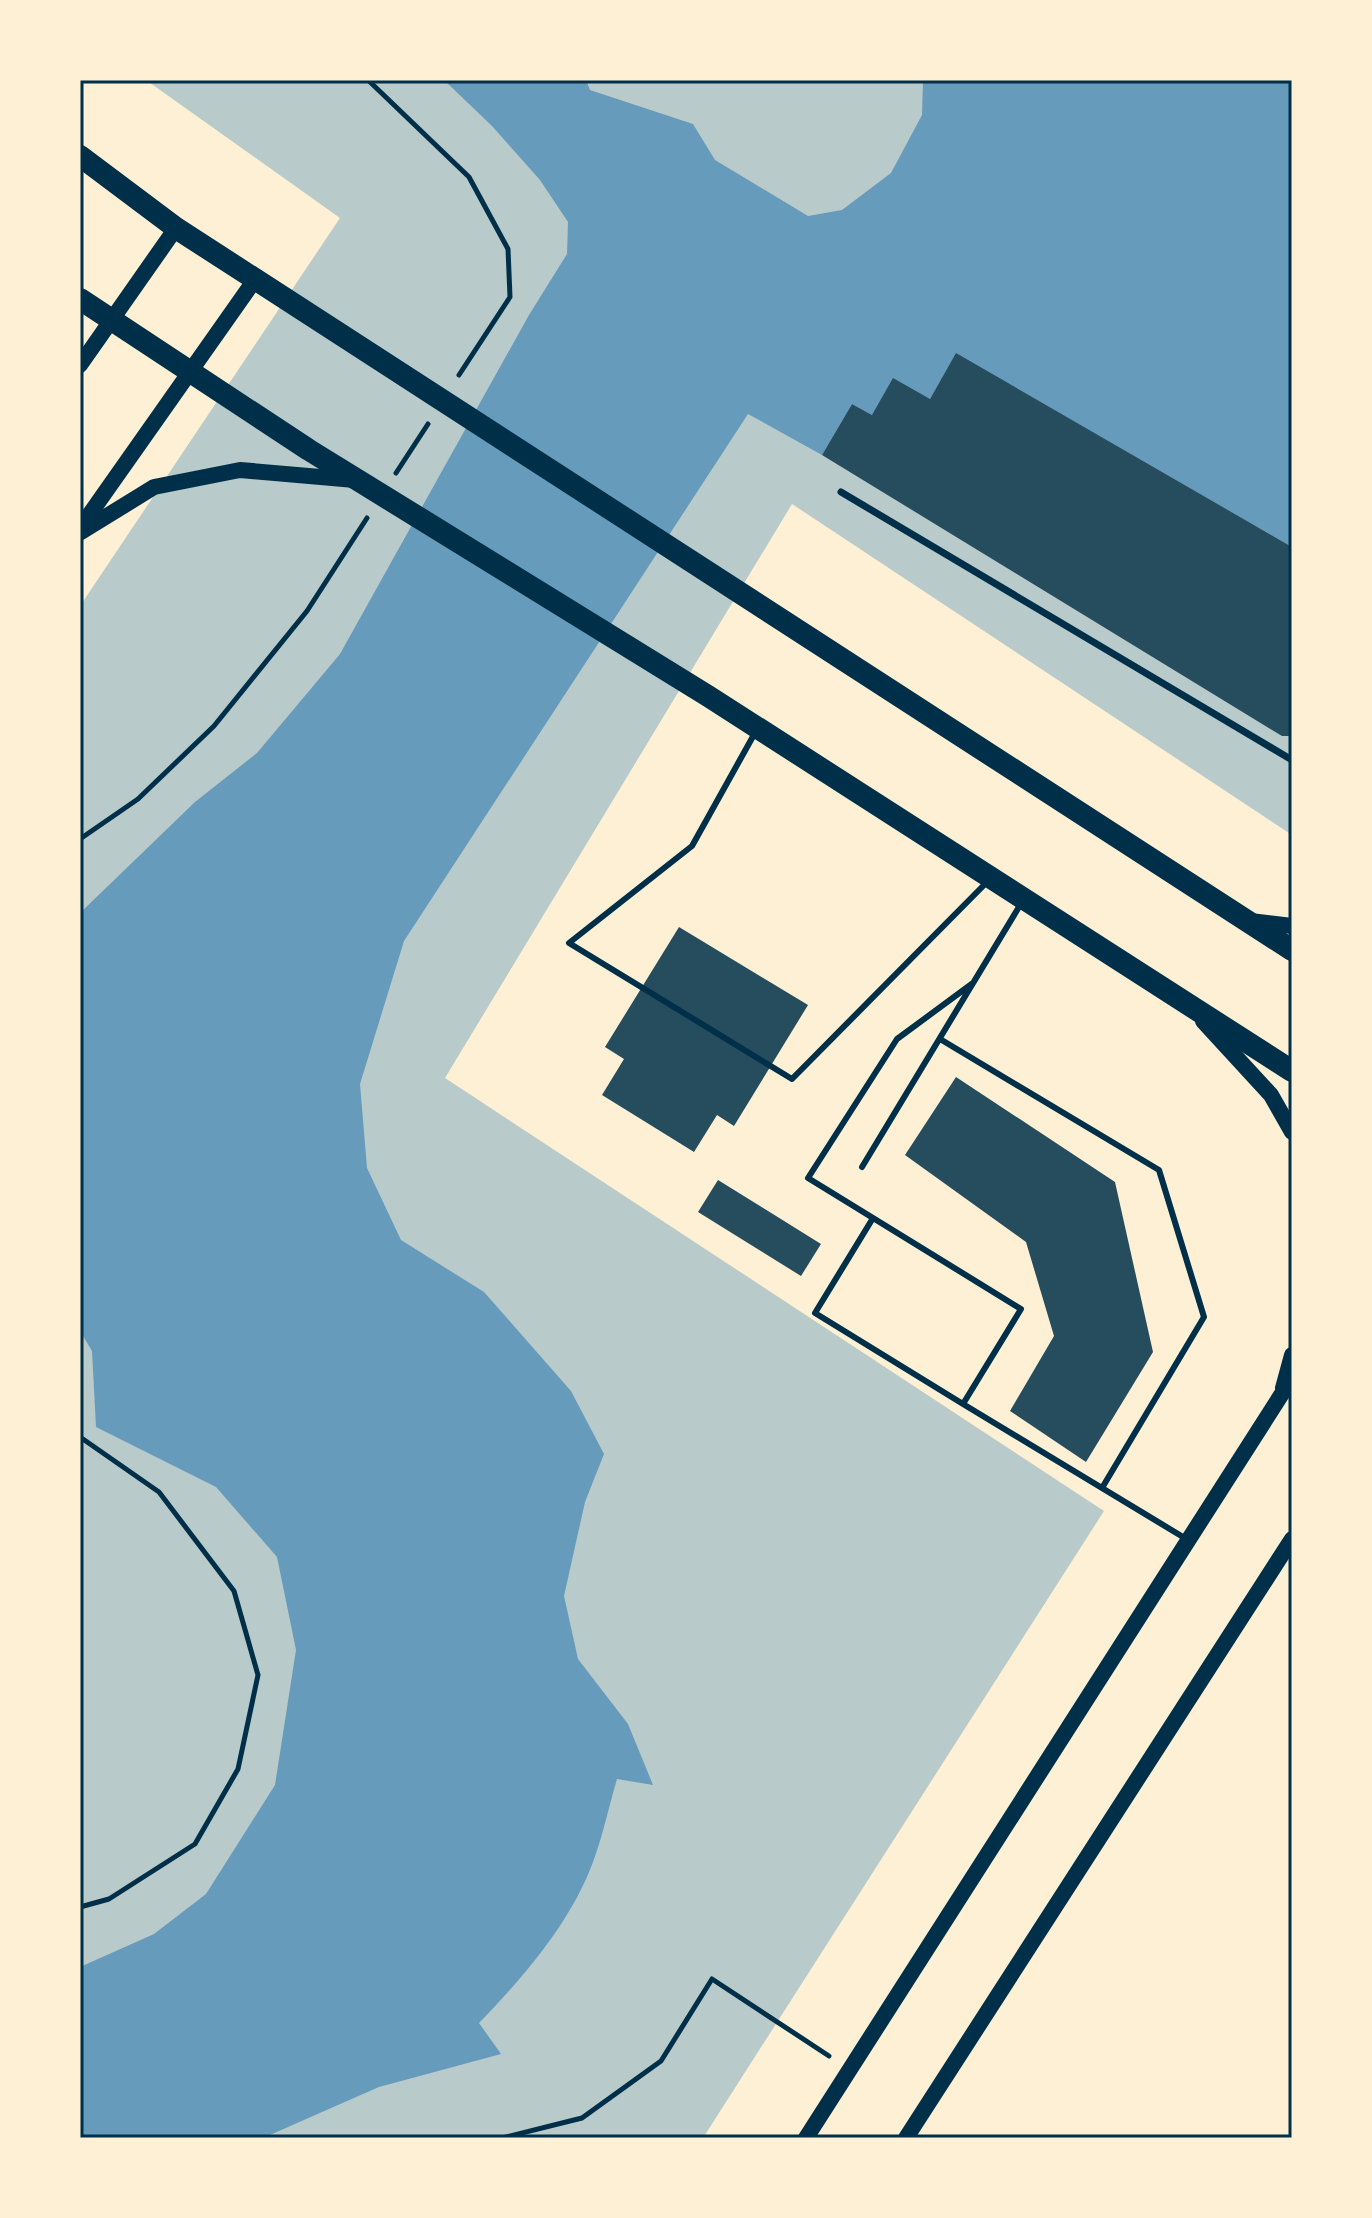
<svg xmlns="http://www.w3.org/2000/svg" width="1372" height="2218" viewBox="0 0 1372 2218" font-family="Roboto,sans-serif">
	<rect width="100%" height="100%" fill="#fdf0d5"/>
	<path fill="#b9caca" d="M146,80H1292V835L792,504L445,1078L1104,1511L703,2138H80V606L340,218Z"/>
	<path fill="#669bbc" d="M444,80H586L590,90L693,124L715,160L808,216L842,210L891,173L922,115L923,80H1292V547L956,354L930,399L872,415L852,404L822,455L748,414L404,941L360,1084L367,1168L401,1240L484,1292L571,1391L604,1454L585,1502L564,1596L578,1659L628,1724L653,1785L617,1779C609,1806 603,1835 593,1862C571,1922 523,1978 479,2023L501,2054L379,2087L263,2138H80V1967L154,1934L206,1894L275,1785L296,1650L277,1557L216,1487L96,1427L92,1351L80,1331V913L195,802L257,753L340,654L529,315L567,254L568,222L540,180L492,126Z"/>
	<path fill="#264d5e" d="M956,353L1292,547V736H1282L822,455L852,404L872,415L893,378L930,399Z
		M679,927L808,1005L734,1126L717,1115L694,1152L602,1095L624,1059L605,1047Z
		M956,1077L1115,1182L1153,1352L1086,1462L1010,1411L1054,1336L1026,1242L905,1155Z
		M718,1180L821,1244L801,1276L698,1212Z"/>
	<g fill="none" stroke-linecap="round" stroke-linejoin="round">
		<path stroke="#003049" stroke-width="5" d="M368,80L469,177L508,249L510,297L459,375
			M396,473L428,424
			M80,839L138,799L214,726L307,611L367,518
			M80,1437L159,1492L234,1591L258,1675L238,1769L195,1844L109,1899L80,1907
			M502,2138L582,2118L661,2061L712,1979L829,2056"/>
		<path stroke="#003049" stroke-width="6" d="M756,731L692,846L569,943L792,1079L988,881
			M973,983L897,1039L808,1178L1021,1309L963,1404L1188,1540
			M940,1039L1159,1170L1204,1317L1102,1488
			M862,1167L1022,902
			M873,1218L815,1313L963,1404"/>
		<path stroke="#003049" stroke-width="7" d="M841,492L1292,760"/>
		<path stroke="#003049" stroke-width="16" d="M80,365L176,228
			M80,528L256,278
			M81,532L154,487L240,470L355,480
			M1250,921L1292,926
			M1203,1021L1271,1095L1292,1132
			M1283,1388L1292,1355
			M806,2138L1292,1378
			M906,2138L1292,1539"/>
		<path stroke="#003049" stroke-width="22" d="M80,156L176,228L1292,950
			M80,299L309,450L708,696L1292,1071"/>
	</g>
	<rect width="1372" height="2218" fill="none" stroke="#fdf0d5" stroke-width="164"/>
	<rect x="82" y="82" width="1208" height="2054" fill="none" stroke="#003049" stroke-width="3"/>
</svg>
